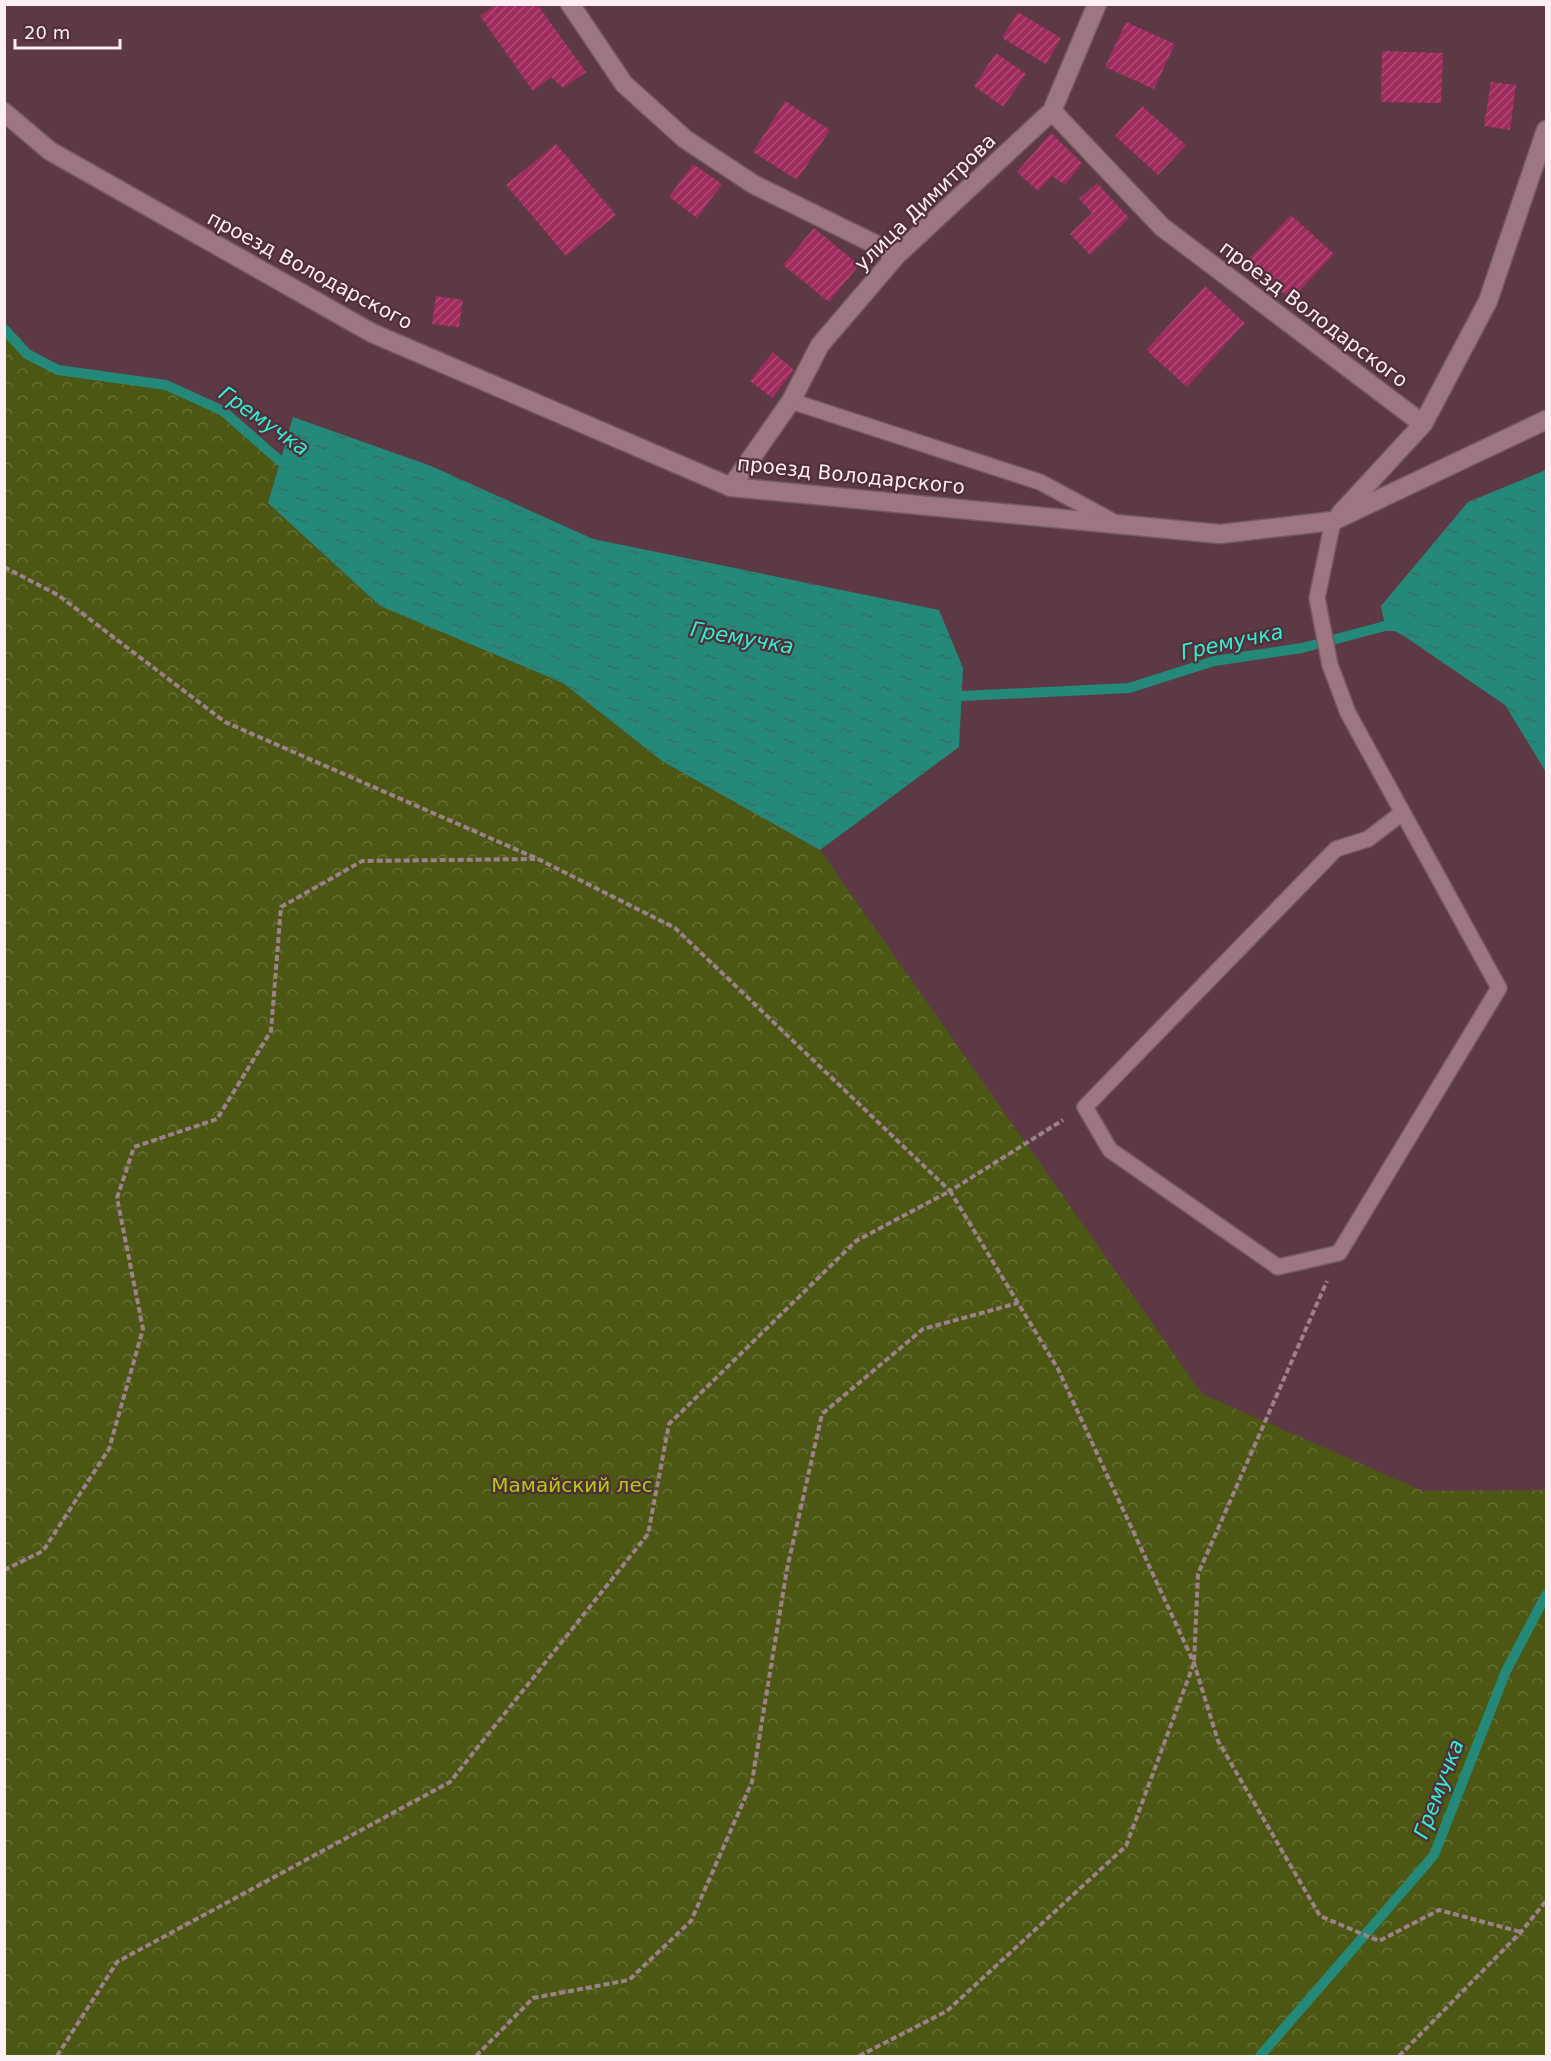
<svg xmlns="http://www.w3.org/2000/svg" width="1551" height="2061" viewBox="0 0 1551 2061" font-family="'DejaVu Sans',sans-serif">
	<defs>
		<pattern id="forest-crowns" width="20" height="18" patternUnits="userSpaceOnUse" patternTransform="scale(1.5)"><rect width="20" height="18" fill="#4b5712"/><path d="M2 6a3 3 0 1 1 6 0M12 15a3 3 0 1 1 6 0" fill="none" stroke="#666f35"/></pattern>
		<pattern id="water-ripples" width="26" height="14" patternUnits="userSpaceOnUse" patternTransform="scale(1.5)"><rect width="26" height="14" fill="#248978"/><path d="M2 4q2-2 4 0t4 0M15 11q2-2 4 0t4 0" fill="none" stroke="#346f65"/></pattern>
		<pattern id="building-hatch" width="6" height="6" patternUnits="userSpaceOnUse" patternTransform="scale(1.5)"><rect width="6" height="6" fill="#9f2c5d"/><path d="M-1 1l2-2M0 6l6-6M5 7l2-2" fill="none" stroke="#ad4b75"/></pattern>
	</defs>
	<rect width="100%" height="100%" fill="#5c3944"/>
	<path fill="url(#forest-crowns)" d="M4,329L27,354L58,370L166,385L223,411L280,461L268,503L380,606L563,683L662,761L820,850L1202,1394L1423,1491L1546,1490V2056H5Z"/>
	<path fill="url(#water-ripples)" d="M293,417L431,466L593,539L939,610L963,668L959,747L820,850L662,761L563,683L380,606L268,503Z
		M1546,470V772L1505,705L1404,636L1385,626L1381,606L1468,502Z"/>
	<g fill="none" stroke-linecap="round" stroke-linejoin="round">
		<path stroke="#248978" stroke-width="10" d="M4,329L27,354L58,370L166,385L223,411L280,461L292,468
			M949,694L962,696L1129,688L1214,661L1302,648L1385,626H1399
			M1260,2056L1434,1855L1506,1671L1546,1595"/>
	</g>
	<path fill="url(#building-hatch)" d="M496,4H537L586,72L563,88L551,77L533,91L480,16Z
		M1018,12L1061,38L1046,64L1002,38Z
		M1126,22L1175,44L1154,89L1105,67Z
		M1382,51L1443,53L1441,103L1381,102Z
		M996,53L1026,74L1003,107L974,86Z
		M1491,82L1516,85L1510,130L1484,126Z
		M785,101L830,130L797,180L753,152Z
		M1142,106L1186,145L1158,175L1115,136Z
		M1051,133L1082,163L1065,185L1052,176L1038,191L1017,172Z
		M556,144L616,215L566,256L506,185Z
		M693,164L722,184L697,218L669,197Z
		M1097,183L1129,218L1090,255L1070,234L1092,213L1079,199Z
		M1291,215L1334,254L1291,300L1248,260Z
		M814,228L859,265L829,302L783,265Z
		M1205,286L1245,323L1187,387L1146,350Z
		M436,296L463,300L459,327L432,324Z
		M773,352L794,370L772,398L750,381Z"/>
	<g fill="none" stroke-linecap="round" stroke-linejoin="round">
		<g stroke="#755963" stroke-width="18">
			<path id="lane" d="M791,401L1040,482L1116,523
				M1333,521L1317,598L1330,665L1348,713L1499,988L1339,1253L1278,1267L1110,1150L1085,1107L1336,849L1368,839L1402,813"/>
		</g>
		<g stroke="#755963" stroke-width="21">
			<path id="street" d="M570,4L624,84L685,139L753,184L897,255
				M1052,111L1162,227L1423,424
				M4,112L50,151L372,333L731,487L1220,534L1333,521L1546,420
				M731,487L791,401L820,345L897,255L1052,111L1097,4
				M1340,514L1423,424L1488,301L1546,130"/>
		</g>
		<path stroke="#9c828a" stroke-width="4" stroke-dasharray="6 3" stroke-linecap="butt" d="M4,567L58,595L225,722L538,859L675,928L950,1191L1063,1120
			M4,1570L43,1551L109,1449L143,1329L117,1198L134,1147L217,1119L271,1031L281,907L362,861L535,859
			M57,2056L117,1962L450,1782L648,1534L669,1424L856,1241L950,1191L1058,1369L1194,1663L1218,1741L1320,1916L1379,1941L1439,1910L1521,1932
			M476,2056L533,1998L629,1980L691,1921L752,1782L787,1569L822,1414L923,1329L1018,1303
			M859,2056L947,2011L1126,1846L1194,1663L1198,1574L1327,1281
			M1399,2056L1521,1932L1546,1901"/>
		<use href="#lane" stroke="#9e7682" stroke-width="15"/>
		<use href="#street" stroke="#9e7682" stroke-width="18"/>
	</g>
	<g text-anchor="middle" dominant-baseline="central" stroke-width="4.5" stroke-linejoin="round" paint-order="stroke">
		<g font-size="20" fill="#fceef2" stroke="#502e3a">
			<text transform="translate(925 202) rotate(-44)">улица Димитрова</text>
			<text transform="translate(310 270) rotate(28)">проезд Володарского</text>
			<text transform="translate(1314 314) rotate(37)">проезд Володарского</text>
			<text transform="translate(851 475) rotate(6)">проезд Володарского</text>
		</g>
		<g font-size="20" fill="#b3cd0e" stroke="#502e3a">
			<text x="572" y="1485">Мамайский лес</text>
		</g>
		<g font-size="21" font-style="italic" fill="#31efd1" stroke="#502e3a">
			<text transform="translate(264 421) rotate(35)">Гремучка</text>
			<text transform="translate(742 638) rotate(10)">Гремучка</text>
			<text transform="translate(1232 642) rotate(-12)">Гремучка</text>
			<text transform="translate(1439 1789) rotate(-69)">Гремучка</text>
		</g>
	</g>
	<rect width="1551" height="2061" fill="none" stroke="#fceef2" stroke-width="12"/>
	<path d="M15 39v9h105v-9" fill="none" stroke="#fceef2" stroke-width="3"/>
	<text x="24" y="39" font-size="18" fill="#fceef2" stroke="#502e3a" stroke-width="4.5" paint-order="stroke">20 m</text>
</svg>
